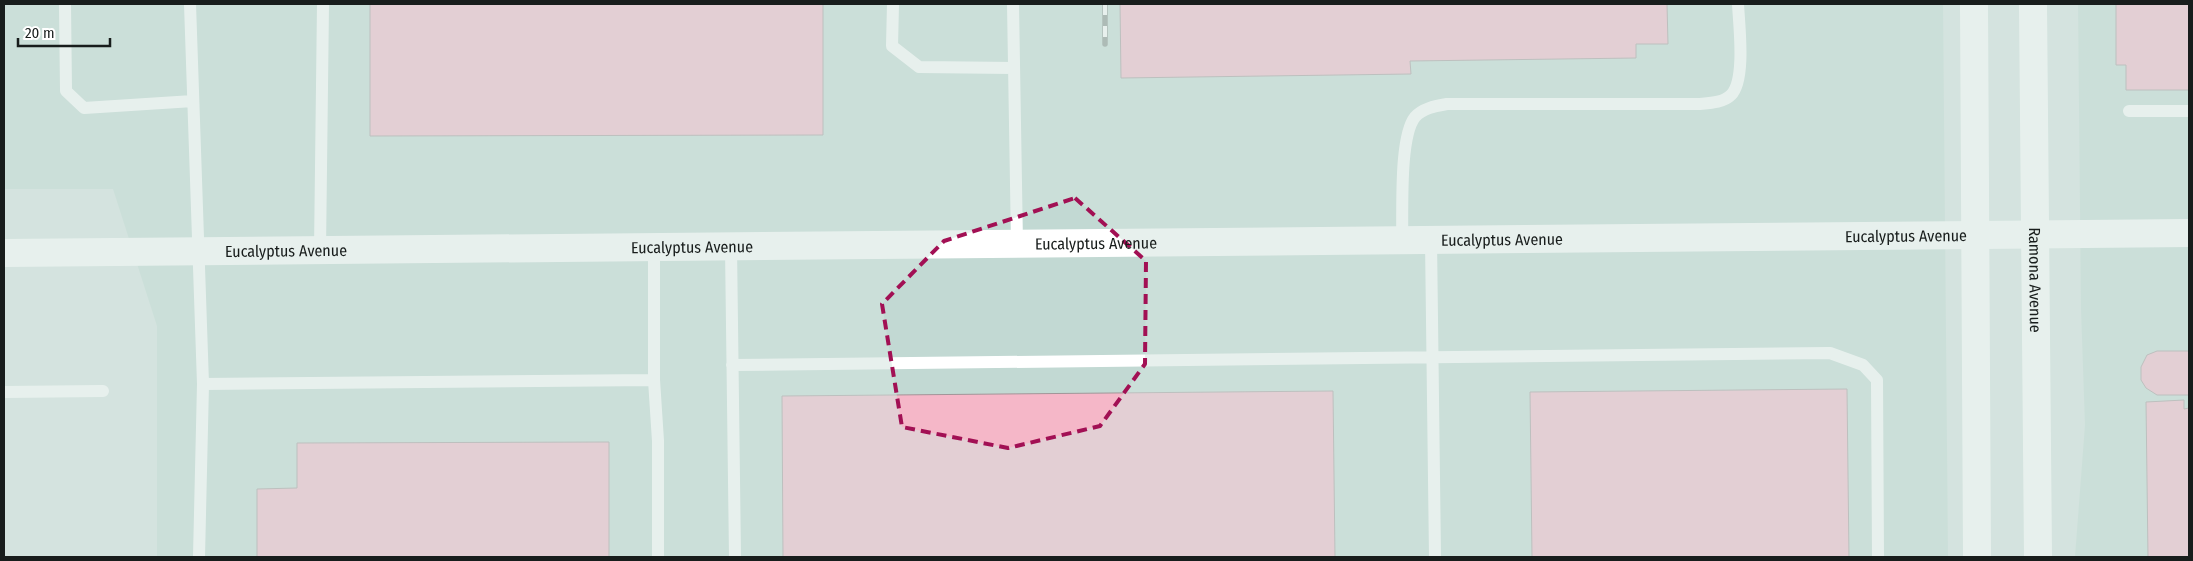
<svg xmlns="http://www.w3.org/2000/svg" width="2193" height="561" viewBox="0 0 2193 561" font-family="'Fira Sans Condensed',sans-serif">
	<rect width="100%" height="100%" fill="#d4e3df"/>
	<path fill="#c2d9d3" d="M4,4H1943L1948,557H157V326L113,189H4Z
		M2078,4H2189V557H2075L2085,425L2081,309Z"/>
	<path fill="#f5b7c8" stroke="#a29598" d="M370,4H823V135L370,136Z
		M1120,4H1667L1668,44H1636V58L1410,61L1411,74L1121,78Z
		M2116,4H2189V90H2126V65H2116Z
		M2157,351H2189V395H2157L2146,388L2141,380V367L2147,355Z
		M1847,389L1849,557H1532L1530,392Z
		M1333,391L1335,557H783L782,396Z
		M2184,400V409L2189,408V557H2148L2146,402Z
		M609,442V557H257V489L297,488V443Z"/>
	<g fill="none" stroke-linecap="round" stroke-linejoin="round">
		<path stroke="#fff" stroke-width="12" d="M65,4L66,91L84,108L193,101
			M190,4L203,384L654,380V247
			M893,4L892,46L919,67L1014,68
			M1013,4L1017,244
			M2129,111H2189
			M1402,240C1403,212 1399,137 1415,117C1423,108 1436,106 1447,104H1698C1709,103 1723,103 1731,95C1746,80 1739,25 1738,4
			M1431,240L1435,557
			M731,247L735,557
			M320,250L323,4
			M732,365L1830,353L1863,365L1877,380L1878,557
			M654,380L658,441V557
			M4,392L103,391
			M199,557L203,384"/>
		<g stroke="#fff" stroke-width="28">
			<path d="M1974,4L1977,557"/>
			<path id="s1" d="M2033,4L2038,557"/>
			<path id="s2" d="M4,253L2189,233"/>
		</g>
		<g stroke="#7f8986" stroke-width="5.5">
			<path id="rail" d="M1105,4V44"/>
		</g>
		<use href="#rail" stroke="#fff" stroke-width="4" stroke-dasharray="11" stroke-linecap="butt"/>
	</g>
	<path d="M0 0H2193V561H0ZM1075,198L1146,261L1145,364L1100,426L1008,448L902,427L882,304L944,241Z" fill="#d4e3df" fill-opacity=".55" fill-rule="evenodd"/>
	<path fill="none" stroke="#a21054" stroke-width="4" stroke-dasharray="10 6" stroke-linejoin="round" d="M1075,198L1146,261L1145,364L1100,426L1008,448L902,427L882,304L944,241Z"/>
	<g text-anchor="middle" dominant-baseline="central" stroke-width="4.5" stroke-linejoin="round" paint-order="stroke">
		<g font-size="16" fill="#181d1c" stroke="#fff">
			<text stroke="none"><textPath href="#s2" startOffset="1902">Eucalyptus Avenue</textPath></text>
			<text stroke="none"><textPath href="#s2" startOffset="1498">Eucalyptus Avenue</textPath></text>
			<text stroke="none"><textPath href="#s2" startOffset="1092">Eucalyptus Avenue</textPath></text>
			<text stroke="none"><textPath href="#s2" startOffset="688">Eucalyptus Avenue</textPath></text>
			<text stroke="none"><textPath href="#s2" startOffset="282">Eucalyptus Avenue</textPath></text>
			<text stroke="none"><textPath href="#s1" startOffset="276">Ramona Avenue</textPath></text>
		</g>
	</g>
	<rect width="2193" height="561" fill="none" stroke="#181d1c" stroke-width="10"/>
	<path d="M18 38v8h92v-8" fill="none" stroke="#181d1c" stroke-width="2.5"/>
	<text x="25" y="38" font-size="15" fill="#181d1c" stroke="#ffffff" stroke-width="4" paint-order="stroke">20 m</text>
</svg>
